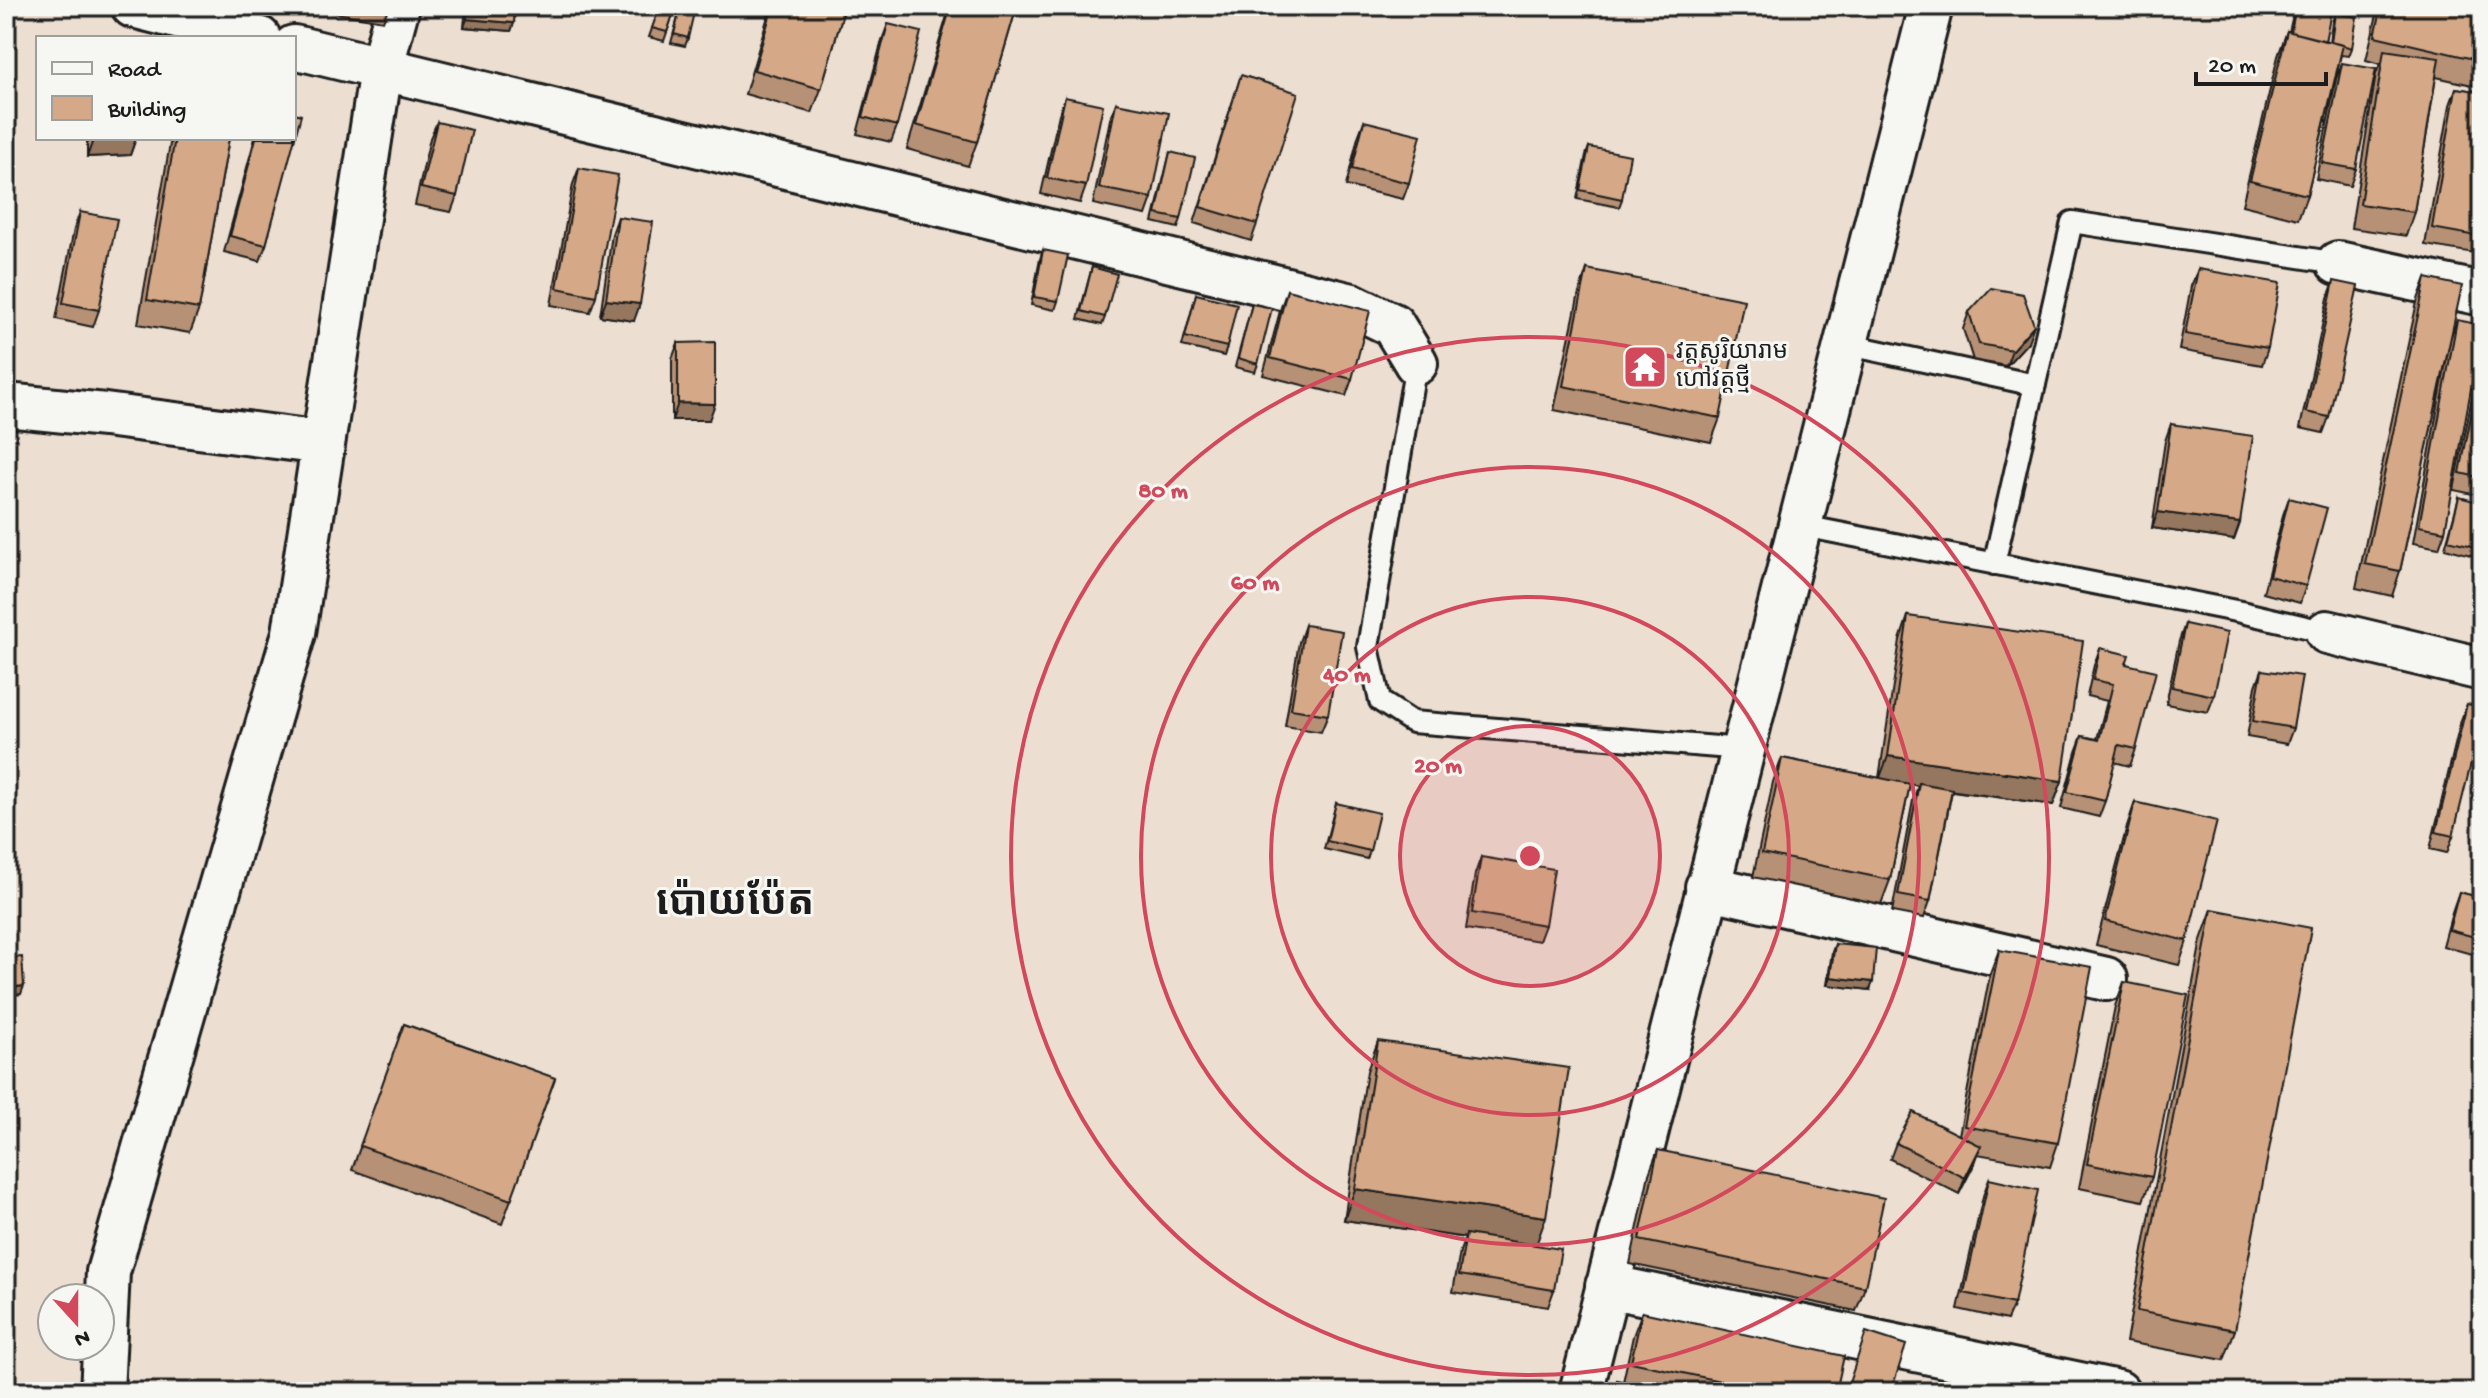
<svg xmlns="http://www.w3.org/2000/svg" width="2488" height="1398" viewBox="0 0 2488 1398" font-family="'Gochi Hand','Noto Sans Khmer',sans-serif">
	<rect width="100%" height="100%" fill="#ecdfd2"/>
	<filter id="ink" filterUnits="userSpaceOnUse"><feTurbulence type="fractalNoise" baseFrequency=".0125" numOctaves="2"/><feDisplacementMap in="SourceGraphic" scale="16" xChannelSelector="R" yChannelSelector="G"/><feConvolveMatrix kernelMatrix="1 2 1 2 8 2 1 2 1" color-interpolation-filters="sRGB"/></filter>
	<g filter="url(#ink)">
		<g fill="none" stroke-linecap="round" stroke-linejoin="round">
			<g stroke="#1c1c1c" stroke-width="26">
				<path id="lane" d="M1845,344L2035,385
					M1416,363L1368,647L1380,701L1412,722L1742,749
					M1798,525L2241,612L2327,632
					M1994,564L2072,222L2338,263"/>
			</g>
			<g stroke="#1c1c1c" stroke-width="48">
				<path id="street" d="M133,6L259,38
					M294,47L1352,305L1393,325L1416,363
					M2338,263L2482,294
					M6,405L105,415L323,443
					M2327,632L2482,669
					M1707,887L2106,979
					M1607,1286L2118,1392
					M102,1392L108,1272L294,633L381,69L398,6
					M1581,1392L1931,6"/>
			</g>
			<use href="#lane" stroke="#f6f6f2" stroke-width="20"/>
			<use href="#street" stroke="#f6f6f2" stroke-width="42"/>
		</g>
		<path fill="#b79174" stroke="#1c1c1c" stroke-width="2" d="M258,6H296L293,15L258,8Z
			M318,6H389L383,21L317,10Z
			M466,6H515L514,23L511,31L464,27Z
			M660,6H676L664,41L649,37Z
			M681,6L688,38L685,46L671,43Z
			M771,6H845L821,89L812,113L745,94Z
			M950,6H1017L977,142L968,166L907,149Z
			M2295,6H2328L2325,41L2329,42L2332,22L2335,13L2352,48L2349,56L2341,55L2307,195L2298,219L2242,205L2278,56L2287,31L2289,32Z
			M2379,6H2482V71L2477,86L2436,77L2414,212L2406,236L2351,228L2376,74L2380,64L2366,60Z
			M888,24L897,126L891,142L857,134L882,40Z
			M2342,63L2356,169L2350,186L2316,179L2336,79Z
			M1241,75L1257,224L1251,241L1194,223Z
			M2456,88L2482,92V249L2480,254L2425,245L2450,105Z
			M1065,97L1086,186L1080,203L1041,194L1059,114Z
			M1116,103L1152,198L1146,215L1093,204L1110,119Z
			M1364,121L1409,183L1403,199L1346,186L1358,137Z
			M437,122L457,196L451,212L415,205L430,138Z
			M87,138H136L130,155L87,157Z
			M171,138H229L199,309L190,333L138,324Z
			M255,138H294L266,245L260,261L224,252Z
			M1589,147L1622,199L1619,207L1577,199L1586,155Z
			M1170,152L1181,219L1178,228L1153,222Z
			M579,168L596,296L590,312L551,305L573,184Z
			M80,212L99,310L93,327L56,319L74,229Z
			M618,217L634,321L600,316L612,234Z
			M1043,250L1058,301L1055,310L1031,305L1040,259Z
			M1092,267L1105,317L1102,325L1078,319Z
			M1587,269L1720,418L1711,442L1554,410L1579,293Z
			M2198,269L2268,348L2262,365L2179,350L2191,286Z
			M2426,278L2451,336L2457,320L2445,531L2439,548L2413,543L2450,340L2400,571L2392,596L2356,588L2417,302Z
			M2334,281L2329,417L2323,433L2300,428L2328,298Z
			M1287,290L1352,379L1346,396L1263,375L1281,307Z
			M1196,294L1227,347L1224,356L1182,346Z
			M1252,304L1258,364L1255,372L1235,367Z
			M1969,312L2028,342L2006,366L1973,360L1963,329Z
			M678,343L709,420H672V359Z
			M2482,346V496L2454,490Z
			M2171,424L2240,523L2234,540L2152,528L2165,441Z
			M2459,497L2482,546L2478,557L2445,548Z
			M2289,498L2306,586L2300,603L2263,593L2283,515Z
			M2482,570V595L2477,594Z
			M1908,616L2062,781L2053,805L1952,791L1930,901L1924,918L1892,912L1913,800L1918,786L1910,784L1890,880L1881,904L1753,877L1773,782L1782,758L1879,778L1900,640Z
			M2185,624L2214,696L2208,712L2166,704L2179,641Z
			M1305,625L1328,715L1321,732L1285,726L1299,642Z
			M2100,648L2126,664L2136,749L2130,766L2114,762L2105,801L2099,817L2061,808L2076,752L2082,736L2097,739L2107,701L2087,696L2094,665Z
			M2262,670L2293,728L2287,744L2247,737L2256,686Z
			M2467,704L2453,836L2447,853L2430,849L2461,720Z
			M2135,802L2187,941L2179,965L2096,945L2127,826Z
			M1336,803L1370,851L1367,859L1324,849Z
			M1481,857L1545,925L1539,941L1466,929L1475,874Z
			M2459,892L2482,898V957L2443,946L2453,909Z
			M2212,909L2235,1330L2224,1360L2126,1342L2201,940Z
			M1835,944L1870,990L1827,985L1832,952Z
			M1999,950L2058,1143L2050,1167L1978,1154L1959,1194L1890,1159L1896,1143L1959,1135L1990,974Z
			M2124,982L2152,1177L2143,1201L2079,1188L2115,1006Z
			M404,1024L555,1078L502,1224L352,1170Z
			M1378,1041L1536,1245L1554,1290L1548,1307L1453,1292L1460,1251L1465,1238L1344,1220L1367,1071Z
			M1658,1150L1865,1287L1856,1311L1630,1264L1649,1174Z
			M1989,1179L2014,1304L2007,1320L1958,1309L1983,1196Z
			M1642,1312L1836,1392H1613L1617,1380L1623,1382L1633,1336Z"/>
		<path fill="#95765e" stroke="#1c1c1c" stroke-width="2" d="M467,19L514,23L511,31L464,27Z
			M136,138L130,155L87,157L93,140Z
			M606,300L640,304L634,321L600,316Z
			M2034,325L2028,342L2006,366L2012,350Z
			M678,403L715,404L709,420H672Z
			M2158,512L2240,523L2234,540L2152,528Z
			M1888,756L2062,781L2053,805L1879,780Z
			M1830,977L1873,982L1870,990L1827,985Z
			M24,986L21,994L6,996V988Z
			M1981,1146L1975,1163L1959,1194L1965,1178Z
			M1355,1189L1546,1217L1535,1248L1344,1220Z"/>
		<path fill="#d5a987" stroke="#1c1c1c" stroke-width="2" d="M468,6H515L514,23L467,19Z
			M660,6H676L667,32L652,28Z
			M681,6L695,8L688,38L674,34Z
			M773,6H845L821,89L754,70Z
			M951,6H1017L977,142L916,125Z
			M2296,6L2332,7L2325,41L2291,32Z
			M2382,6H2482V61L2375,36Z
			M2335,13L2357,17L2352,48L2331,42Z
			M888,24L921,32L897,126L863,117Z
			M2287,31L2343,45L2307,195L2250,181Z
			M2384,50L2439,58L2414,212L2360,204Z
			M2342,63L2376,69L2356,169L2322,163Z
			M1241,75L1298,93L1257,224L1200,207Z
			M2456,88L2482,92V237L2432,228Z
			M1065,97L1103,105L1086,186L1047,178Z
			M1116,103L1169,113L1152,198L1099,188Z
			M294,113L301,115L266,245L230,236L256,138H294Z
			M1364,121L1421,135L1409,183L1352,169Z
			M437,122L472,130L457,196L421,188Z
			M93,138H136L93,140Z
			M175,138H229L199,309L147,300Z
			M1589,147L1630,155L1622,199L1580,190Z
			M1170,152L1195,158L1181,219L1156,214Z
			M579,168L618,175L596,296L557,288Z
			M80,212L117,219L99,310L63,303Z
			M618,217L653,222L640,304L606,300Z
			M1043,250L1068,255L1058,301L1034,297Z
			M1092,267L1117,274L1105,317L1081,311Z
			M1587,269L1744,300L1720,418L1563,386Z
			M2198,269L2280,283L2268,348L2185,334Z
			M2426,278L2462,286L2400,571L2365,564Z
			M2334,281L2358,286L2329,417L2306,412Z
			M1991,288L2023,294L2034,325L2012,350L1979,344L1969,312Z
			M1287,290L1370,311L1352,379L1270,358Z
			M1196,294L1237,304L1227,347L1185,337Z
			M1252,304L1272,308L1258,364L1238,358Z
			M2457,320L2482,325V329L2445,531L2419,526Z
			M715,342V404L678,403V343Z
			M2482,360V478L2460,473Z
			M2171,424L2253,436L2240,523L2158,512Z
			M2459,497L2482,503L2481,548L2448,540Z
			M2289,498L2327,508L2306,586L2269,576Z
			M1908,616L2083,641L2062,781L1888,756Z
			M2185,624L2227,633L2214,696L2172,687Z
			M1305,625L1342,631L1328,715L1291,709Z
			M2100,648L2129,655L2126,664L2156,671L2136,749L2119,745L2105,801L2067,792L2082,736L2099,740L2113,684L2093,680Z
			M2262,670L2302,676L2293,728L2253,721Z
			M2467,704L2482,707V719L2453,836L2436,832Z
			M1782,758L1910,784L1890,880L1762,853Z
			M1919,783L1952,789L1930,901L1898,895Z
			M2135,802L2217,821L2187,941L2105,921Z
			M1336,803L1379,813L1370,851L1327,841Z
			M1481,857L1554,869L1545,925L1472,913Z
			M2459,892L2482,898V939L2449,930Z
			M2212,909L2311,928L2235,1330L2137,1311Z
			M1835,944L1876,948L1873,982L1830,977Z
			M1999,950L2092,967L2058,1143L1964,1126Z
			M22,957L24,986L6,988V958Z
			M2124,982L2188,995L2152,1177L2087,1164Z
			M404,1024L555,1078L511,1200L360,1146Z
			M1378,1041L1569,1068L1546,1217L1355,1189Z
			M1913,1112L1981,1146L1965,1178L1896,1143Z
			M1658,1150L1884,1198L1865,1287L1639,1240Z
			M1989,1179L2038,1190L2014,1304L1964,1293Z
			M1466,1234L1561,1249L1554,1290L1459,1275Z
			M1642,1312L1844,1356L1836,1392H1772L1631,1362Z
			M1866,1332L1906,1345L1891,1392H1846Z
			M1617,1380L1669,1392H1615Z"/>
	</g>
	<circle cx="1530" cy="856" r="130" fill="#d1495b" fill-opacity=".12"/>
	<g fill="none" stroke="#d1495b" stroke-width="4">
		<circle cx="1530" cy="856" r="130"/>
		<circle cx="1530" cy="856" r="259"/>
		<circle cx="1530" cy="856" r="389"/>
		<circle cx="1530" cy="856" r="519"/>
	</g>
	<defs>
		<g id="temple-square" transform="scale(2.3)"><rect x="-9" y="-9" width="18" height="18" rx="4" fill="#d1495b" stroke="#f6f6f2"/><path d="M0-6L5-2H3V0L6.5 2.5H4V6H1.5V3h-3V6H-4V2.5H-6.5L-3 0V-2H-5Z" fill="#fff"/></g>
	</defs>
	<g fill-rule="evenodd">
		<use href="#temple-square" x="1645" y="367"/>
	</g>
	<g text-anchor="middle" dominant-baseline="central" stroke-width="6" stroke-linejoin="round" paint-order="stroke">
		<g font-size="24" fill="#1c1c1c" stroke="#f6f6f2" text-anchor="start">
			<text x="1676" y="353">វត្តសូរិយារាម<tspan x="1676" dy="28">ហៅវត្តថ្មី</tspan></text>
		</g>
		<g font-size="40" font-weight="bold" fill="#1c1c1c" stroke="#f6f6f2">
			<text x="735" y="906">ប៉ោយប៉ែត</text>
		</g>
	</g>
	<circle cx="1530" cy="856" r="12" fill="#d1495b" stroke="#f6f6f2" stroke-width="4"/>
	<g font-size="24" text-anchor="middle" font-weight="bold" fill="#d1495b" stroke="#f6f6f2" stroke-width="6" stroke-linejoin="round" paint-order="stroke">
		<text x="1163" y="497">80 m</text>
		<text x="1255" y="589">60 m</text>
		<text x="1347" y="681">40 m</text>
		<text x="1438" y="772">20 m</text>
	</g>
	<rect width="2488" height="1398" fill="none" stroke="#f6f6f2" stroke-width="32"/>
	<rect x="16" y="16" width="2456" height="1366" fill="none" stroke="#1c1c1c" stroke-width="3" filter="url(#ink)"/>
	<rect x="36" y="36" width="260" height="104" fill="#f6f6f2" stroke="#9f9f9c" stroke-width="2"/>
	<rect x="52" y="62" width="40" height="12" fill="#f6f6f2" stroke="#9f9f9c" stroke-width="2"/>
	<text x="108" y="76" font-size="24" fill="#1c1c1c">Road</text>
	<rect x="52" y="96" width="40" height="24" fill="#d5a987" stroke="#9f9f9c" stroke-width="2"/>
	<text x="108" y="116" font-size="24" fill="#1c1c1c">Building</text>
	<g transform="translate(76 1322) rotate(159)"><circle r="38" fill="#f6f6f2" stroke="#9f9f9c" stroke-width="2"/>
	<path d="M0-6L14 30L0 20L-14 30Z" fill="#d1495b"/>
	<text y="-12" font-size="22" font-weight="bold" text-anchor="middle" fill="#1c1c1c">N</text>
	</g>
	<path d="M2196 72v12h130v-12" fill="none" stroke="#1c1c1c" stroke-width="4"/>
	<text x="2208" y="72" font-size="24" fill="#1c1c1c" stroke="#f6f6f2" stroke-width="6" paint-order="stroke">20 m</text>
</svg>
